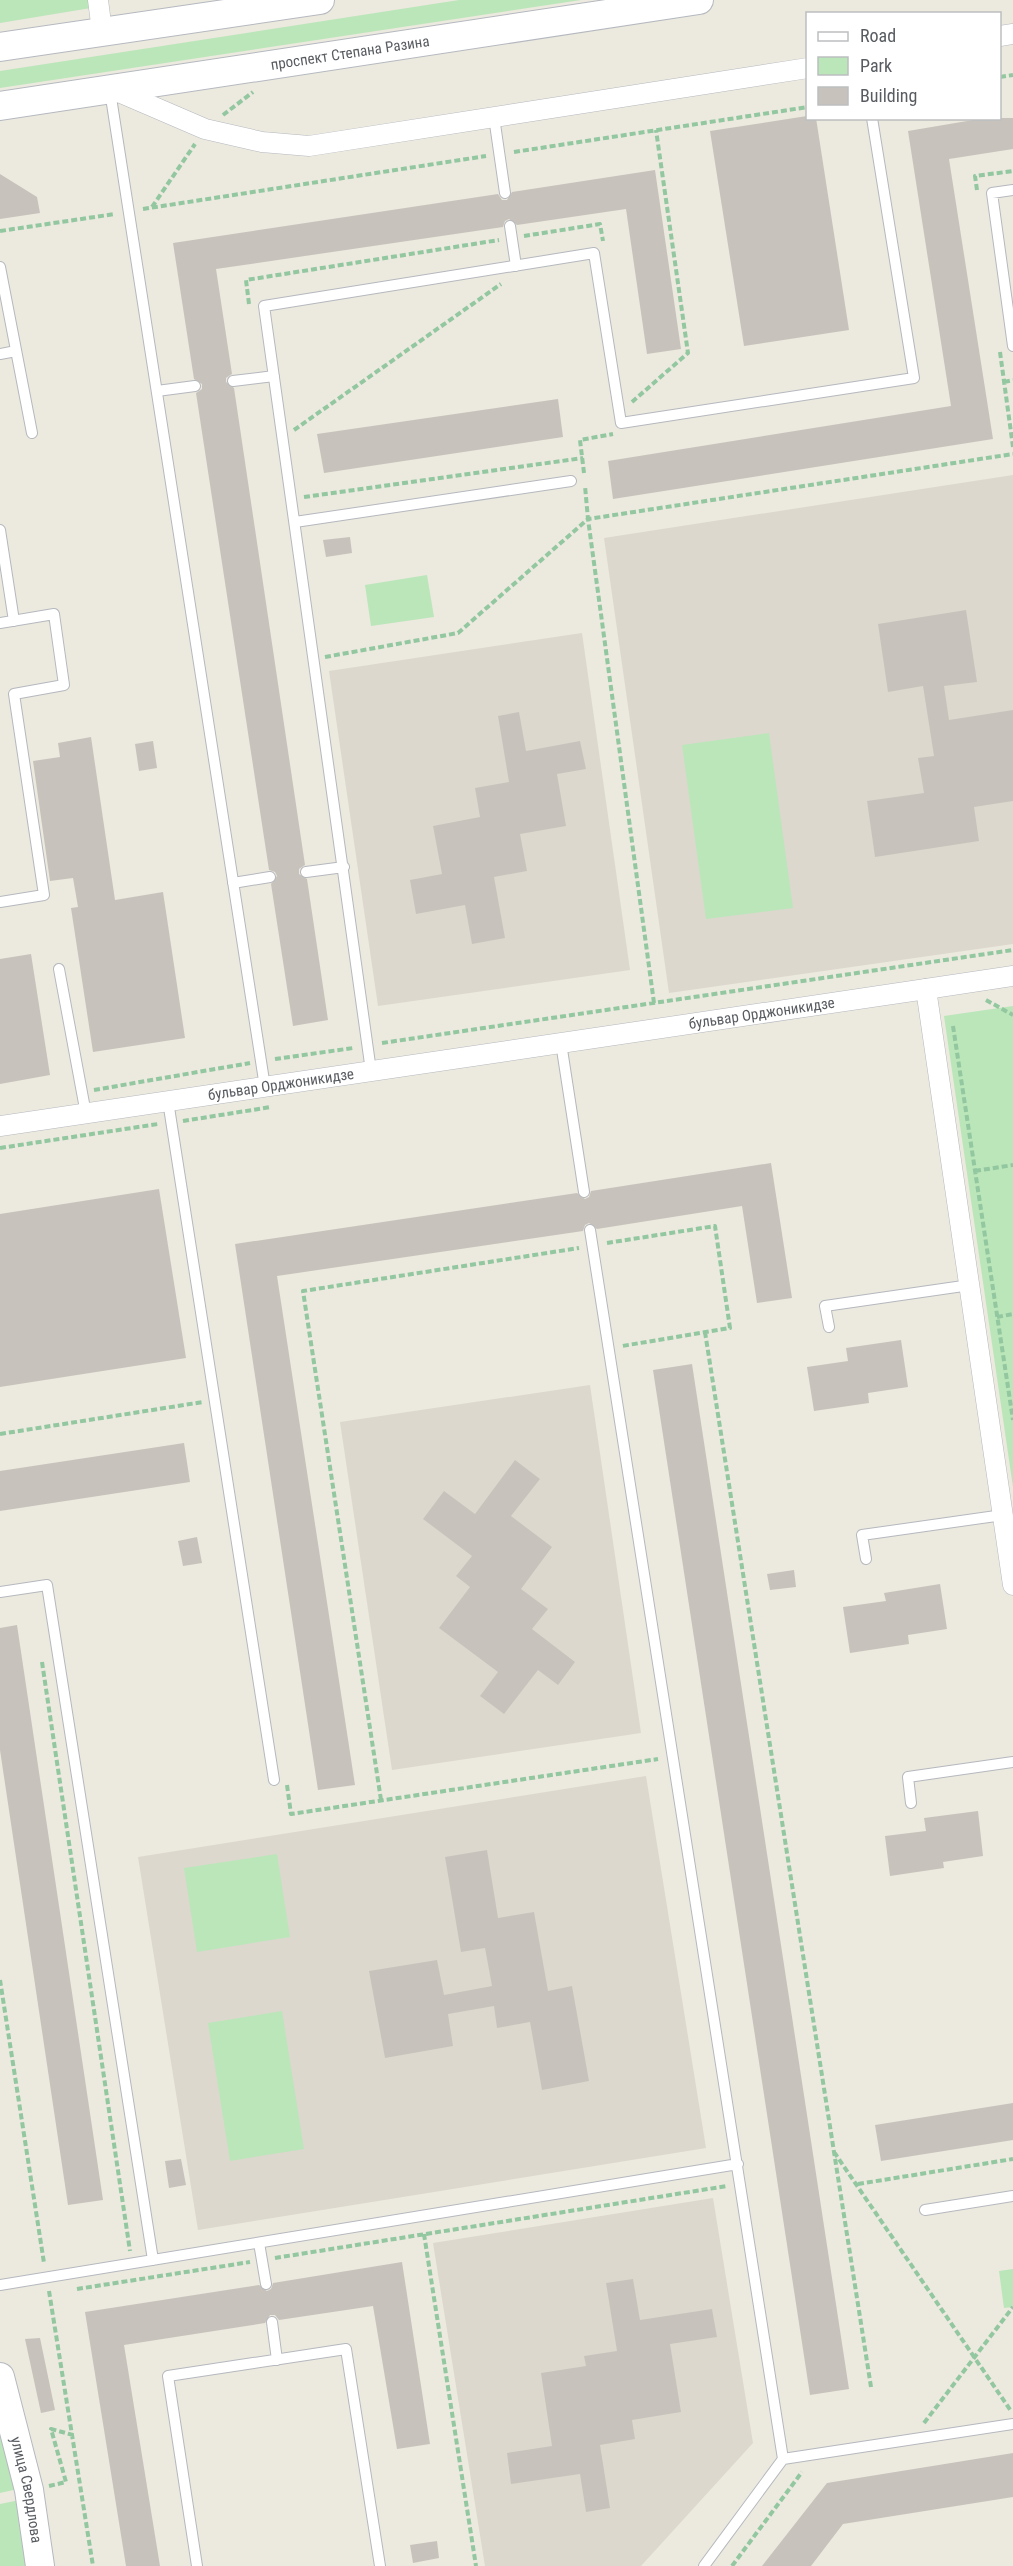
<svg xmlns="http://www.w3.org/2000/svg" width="1013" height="2566" viewBox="0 0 1013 2566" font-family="'Roboto Condensed',sans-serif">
	<rect width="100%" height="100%" fill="#ece9df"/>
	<path fill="#dcd8ce" d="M1013,475V944L669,993L604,538Z
		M582,633L630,970L378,1006L329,671Z
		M590,1385L641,1733L392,1770L340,1422Z
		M646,1776L706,2148L198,2230L138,1857Z
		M713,2198L753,2443L641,2566H485L433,2243Z"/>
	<path fill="#bbe6b9" d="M0,0H90L91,8L0,23Z
		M459,0H581L0,88V71Z
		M427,575L434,617L371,626L365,585Z
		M769,733L793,908L706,919L682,745Z
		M1013,1006V1487L944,1016Z
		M277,1854L290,1937L197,1952L184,1868Z
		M282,2011L304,2149L230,2161L208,2023Z
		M1013,2269V2307L1004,2308L999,2271Z
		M0,2425L18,2489L0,2493Z
		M20,2500L31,2566H0V2504Z"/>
	<path fill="#c7c3bc" d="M807,116V118H816L849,330L744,346L710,131Z
		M985,118H1013V149L949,159L993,439L613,499L608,461L951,406L908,131Z
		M655,170L681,349L647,354L626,209L517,225L509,219L505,221L503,227L216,269L232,374L226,378V382L234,388L305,865L299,869V874L307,879L328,1020L293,1026L271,884L277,876L275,872L269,870L196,393L202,389V384L194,379L173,243L498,194L502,200H507L512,192Z
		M0,174L37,197L40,213L0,219Z
		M558,399L563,437L324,473L317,434Z
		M350,537L352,553L326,557L323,540Z
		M966,610L977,682L944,686L949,720L1013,710V801L974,807L979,841L875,857L867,801L924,793L918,758L934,756L923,686L888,692L878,624Z
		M519,712L526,751L580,741L586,769L557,774L566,826L520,834L527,871L494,877L505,938L472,944L465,905L416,914L410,880L442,874L433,826L480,817L475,788L509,782L498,716Z
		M91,737L115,900L163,892L185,1038L93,1052L71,908L78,907L73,878L50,881L33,761L60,757L58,743Z
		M153,741L157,768L139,771L135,744Z
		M31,954L50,1075L0,1084V959Z
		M771,1163L792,1298L757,1303L742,1206L597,1229L589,1223L585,1225L583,1231L277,1276L355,1785L318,1790L235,1244L577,1193L585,1199L589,1197L591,1191Z
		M159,1189L186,1358L0,1387V1214Z
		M901,1340L908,1387L868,1393L869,1403L814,1411L807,1367L848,1361L846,1348Z
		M692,1364L849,2389L810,2395L653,1370Z
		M184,1443L190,1482L0,1511V1471Z
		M515,1460L540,1479L511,1516L552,1547L521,1589L548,1609L532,1629L575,1662L558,1685L538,1670L504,1714L480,1696L498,1672L439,1628L470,1587L456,1576L472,1556L423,1519L444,1491L475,1514Z
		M197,1537L202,1563L183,1566L178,1541Z
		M794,1570L796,1587L770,1590L767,1574Z
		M940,1584L947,1629L908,1635L909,1644L850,1653L843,1607L886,1601L884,1593Z
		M17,1625L103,2200L68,2205L0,1750V1628Z
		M978,1811L983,1856L943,1862L944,1868L890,1876L885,1836L926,1831L924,1818Z
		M487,1850L498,1918L534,1912L548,1991L572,1986L589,2081L542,2090L530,2022L497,2028L494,2006L448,2014L453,2046L385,2058L369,1971L437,1960L444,1995L492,1986L485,1948L461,1952L445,1857Z
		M1013,2103V2140L881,2161L875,2125Z
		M181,2159L186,2185L169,2188L165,2161Z
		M402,2262L430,2444L397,2449L373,2306L279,2320L275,2315H270L265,2323L124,2345L160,2566H126L85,2312L259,2285L267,2291L271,2289L273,2283Z
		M633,2279L640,2320L712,2309L717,2337L670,2344L681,2412L632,2420L635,2439L600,2445L610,2508L586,2512L580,2474L511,2484L507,2453L552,2446L541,2373L586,2366L584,2356L617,2351L606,2283Z
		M40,2338L55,2410L41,2413L25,2339Z
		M1013,2453V2497L843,2524L811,2566H762L827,2483Z
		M437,2541L439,2558L413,2563L410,2545Z"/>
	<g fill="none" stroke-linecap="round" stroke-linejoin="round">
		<g stroke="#b5b8bd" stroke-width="12">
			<path id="lane" d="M110,91L265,1087
				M494,117L505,193
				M1013,190L992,193L1013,346
				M510,226L516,266
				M0,267L32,433
				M0,354L16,351
				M233,381L274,376
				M157,391L195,386
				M295,522L571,481
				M0,530L14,621
				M0,623L54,614L64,685L14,694L44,895L0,902
				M306,872L344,867
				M233,883L270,877
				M59,969L86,1114
				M561,1043L584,1192
				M371,1071L264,306L594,253L621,423L914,378L872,118
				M168,1101L274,1780
				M590,1230L783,2459L704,2566
				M829,1327L825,1306L970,1285
				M866,1559L862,1535L1003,1515
				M0,1592L47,1585L153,2260
				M911,1803L908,1777L1013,1762
				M925,2210L1013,2196
				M259,2243L266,2284
				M0,2285L738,2164
				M272,2322L277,2360
				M783,2459L1013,2424
				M197,2566L168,2376L346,2349L380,2566"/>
		</g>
		<g stroke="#b5b8bd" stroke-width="21">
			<g id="street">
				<path d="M98,0L102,31"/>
				<path d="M1000,36L1013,34"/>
				<path d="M112,89L205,129L262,142L309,146L808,68"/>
				<path d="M926,989L1013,976"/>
				<path id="s1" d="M0,1126L926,989L1013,1585"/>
			</g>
		</g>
		<g stroke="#b5b9bf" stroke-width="30">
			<g id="secondary">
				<path d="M0,47L320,0"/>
				<path id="s2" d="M0,106L699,0"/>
				<path id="s3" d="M0,2377L29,2490L40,2566"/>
			</g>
		</g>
		<path stroke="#92c7a0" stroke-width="4" stroke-dasharray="6 3" stroke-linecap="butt" d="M1000,77L1013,75
			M223,115L253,92
			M514,152L808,107
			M977,190L975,176L1013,171
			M152,207L195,144
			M143,209L486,156
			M0,231L115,214
			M524,236L600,224L603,241
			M249,304L246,280L499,240
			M1000,352L1013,447
			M1004,382L1013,380
			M632,402L688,353L656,130
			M294,430L501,284
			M584,473L580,440L613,434
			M304,497L583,458
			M325,657L458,633L588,519L585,486
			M986,1000L1013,1015
			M654,1003L588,519L1013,454
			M953,1026L1013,1420
			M382,1043L1013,950
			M275,1059L353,1048
			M94,1090L250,1063
			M183,1121L271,1107
			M0,1148L158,1124
			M975,1171L1013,1165
			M607,1243L715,1226L730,1328L622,1346
			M997,1317L1013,1314
			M705,1332L871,2387
			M0,1434L203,1402
			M42,1662L130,2251
			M287,1785L291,1814L658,1759
			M381,1800L303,1291L579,1248
			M0,1980L44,2263
			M834,2152L1011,2411
			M858,2184L1013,2159
			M424,2234L476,2566
			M275,2258L727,2186
			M77,2289L250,2262
			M49,2291L93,2566
			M924,2423L1013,2307
			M49,2486L66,2482L51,2429L73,2435
			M732,2566L802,2472"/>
		<use href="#lane" stroke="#fff" stroke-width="10"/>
		<use href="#street" stroke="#fff" stroke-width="20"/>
		<use href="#secondary" stroke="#fff" stroke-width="28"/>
	</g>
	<g text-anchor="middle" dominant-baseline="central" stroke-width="6" stroke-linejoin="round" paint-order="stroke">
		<g font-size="15" fill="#585c61" stroke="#fff">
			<text stroke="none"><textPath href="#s2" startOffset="354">проспект Степана Разина</textPath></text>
			<text stroke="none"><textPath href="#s1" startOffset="770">бульвар Орджоникидзе</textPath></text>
			<text stroke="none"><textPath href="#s1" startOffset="284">бульвар Орджоникидзе</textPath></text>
			<text stroke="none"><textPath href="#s3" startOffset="116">улица Свердлова</textPath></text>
		</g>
	</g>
	<rect x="806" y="12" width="195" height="108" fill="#ffffff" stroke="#bcbec0" stroke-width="1.5"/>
	<rect x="818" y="32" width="30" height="9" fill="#ffffff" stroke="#bcbec0" stroke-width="1.5"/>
	<text x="860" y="42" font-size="18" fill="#585c61">Road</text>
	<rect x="818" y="57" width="30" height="18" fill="#bbe6b9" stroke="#bcbec0" stroke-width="1.5"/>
	<text x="860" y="72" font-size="18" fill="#585c61">Park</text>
	<rect x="818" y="87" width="30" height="18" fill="#c7c3bc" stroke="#bcbec0" stroke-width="1.5"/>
	<text x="860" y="102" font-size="18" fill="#585c61">Building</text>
</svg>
